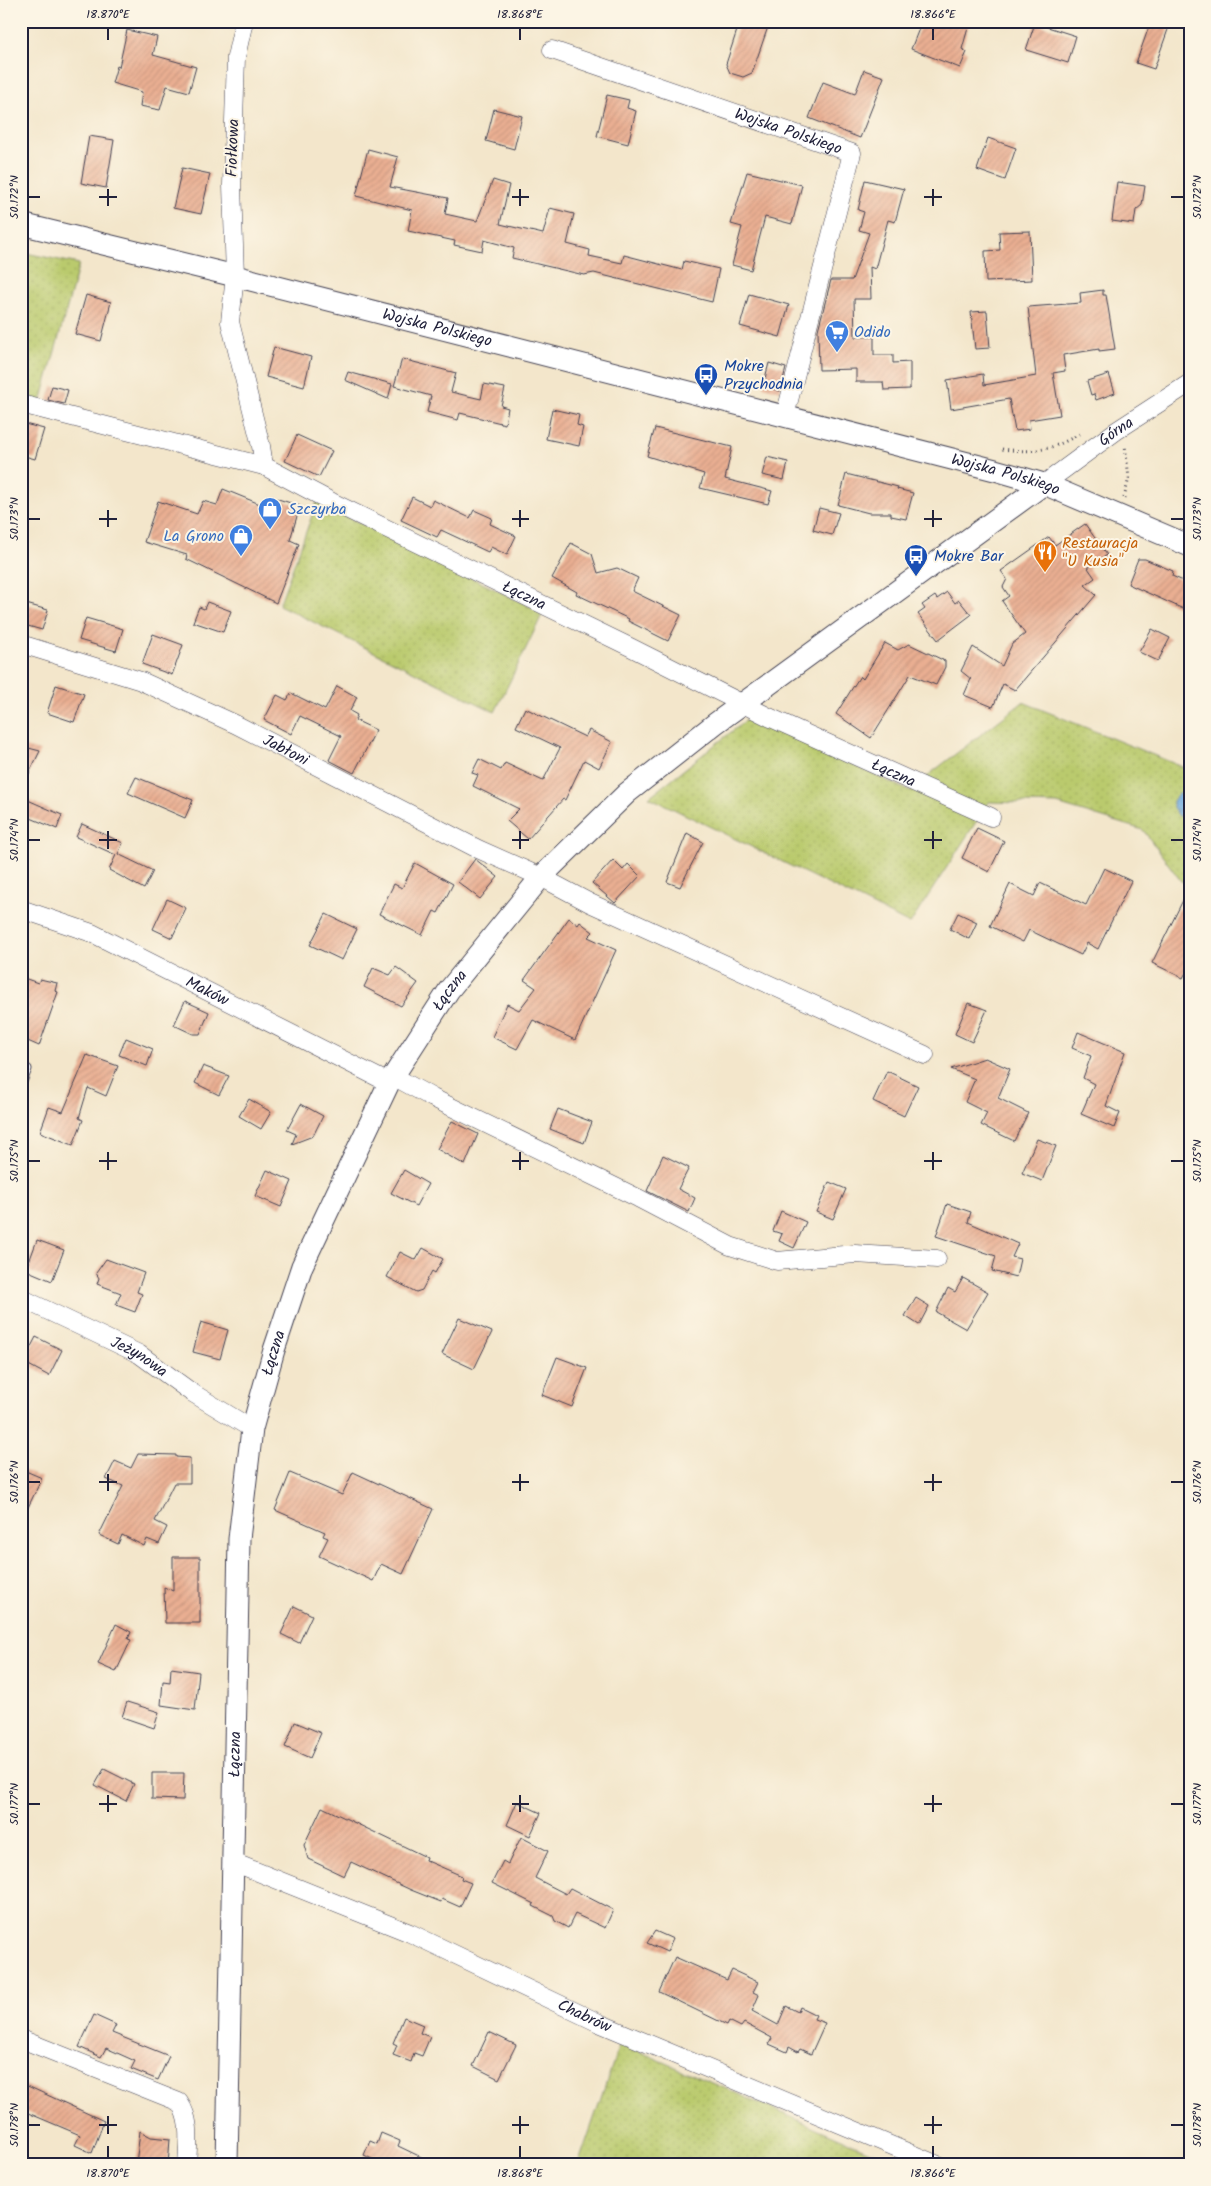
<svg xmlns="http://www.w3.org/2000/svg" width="1211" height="2186" viewBox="0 0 1211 2186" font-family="Kalam,sans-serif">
	<defs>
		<pattern id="grass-dots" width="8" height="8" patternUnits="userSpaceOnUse" patternTransform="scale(1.25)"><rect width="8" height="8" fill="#baca6d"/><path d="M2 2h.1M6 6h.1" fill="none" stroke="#a0ad5f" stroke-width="1.8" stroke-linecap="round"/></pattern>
		<pattern id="water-ripples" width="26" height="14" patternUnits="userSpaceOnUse" patternTransform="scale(1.25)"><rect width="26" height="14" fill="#6ca9de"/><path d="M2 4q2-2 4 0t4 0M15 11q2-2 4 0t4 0" fill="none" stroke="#5889b5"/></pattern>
		<pattern id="building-hatch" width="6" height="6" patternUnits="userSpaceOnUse" patternTransform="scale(1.25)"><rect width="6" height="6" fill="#eaaf92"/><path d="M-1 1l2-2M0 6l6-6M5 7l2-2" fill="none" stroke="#c8967f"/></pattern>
	</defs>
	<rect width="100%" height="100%" fill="#fcf5e5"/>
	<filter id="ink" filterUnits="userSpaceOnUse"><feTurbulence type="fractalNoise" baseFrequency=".02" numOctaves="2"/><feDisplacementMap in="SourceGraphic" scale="10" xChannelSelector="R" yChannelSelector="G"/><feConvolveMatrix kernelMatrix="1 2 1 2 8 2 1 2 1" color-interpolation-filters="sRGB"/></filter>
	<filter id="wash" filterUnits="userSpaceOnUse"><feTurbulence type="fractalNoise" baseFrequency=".0096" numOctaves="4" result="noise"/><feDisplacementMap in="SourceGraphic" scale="20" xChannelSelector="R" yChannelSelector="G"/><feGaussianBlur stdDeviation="1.12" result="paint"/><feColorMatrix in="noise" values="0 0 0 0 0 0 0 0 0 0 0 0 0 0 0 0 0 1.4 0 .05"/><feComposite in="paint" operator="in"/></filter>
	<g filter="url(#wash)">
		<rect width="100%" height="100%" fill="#f3e6cb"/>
		<path fill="url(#grass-dots)" stroke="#6e7654" d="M21,252L79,264L41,402L21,397Z
			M317,502L543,613L495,712L279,605Z
			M1023,702L1190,770V885L1181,881L1143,830L1057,804L989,802L910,924L649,797L750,717L911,792L931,773Z
			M620,2043L902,2165H578Z"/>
		<path fill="url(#water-ripples)" stroke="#47668c" d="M1186,792L1190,795V816H1179L1173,808V801L1178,794Z"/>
		<g id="blocks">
			<path fill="url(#building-hatch)" d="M740,21H770L752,73L743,77L730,73L726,64Z
				M922,21H970L962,49L967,52L960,68L911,49Z
				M1151,21H1171L1154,69L1136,63Z
				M1035,23L1076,36L1068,63L1026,50Z
				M127,30L157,37L153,55L196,67L189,92L167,86L160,110L140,106L142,92L112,83L117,66L119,67Z
				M864,70L884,77L860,138L809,118L823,82L855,94Z
				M607,95L629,100L627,108L636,111L628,144L597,136Z
				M494,109L522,116L514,149L486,141Z
				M89,136L114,140L106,188L81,183Z
				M988,138L1016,148L1005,180L977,170Z
				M368,149L398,157L390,187L448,198L445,214L477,221L493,180L509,185L500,224L543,234L550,208L574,214L567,244L590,250L589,256L622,263L624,255L682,270L684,261L719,269L712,302L594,273L584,275L512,258L514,248L484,240L482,251L454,245L455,241L408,231L412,210L356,196Z
				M182,168L210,174L201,214L173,208Z
				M747,172L802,185L792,224L765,217L751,270L732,265L742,227L731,224Z
				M865,180L904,189L895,222L888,220L875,269L870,267L871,299H854L855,337H874V355H893V363L910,362V389L884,390L883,382H856V369L819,370L818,330L831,280H852L869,233L859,230L864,212L858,210Z
				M1117,182L1145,186L1142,205L1136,210L1134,224L1112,221Z
				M1030,231L1032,280L986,282L985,251L1000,250L999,232Z
				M1103,290V295H1106L1115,349L1099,351V349L1063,355L1065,371L1053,373L1060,415L1029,420L1030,429L1015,431L1009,399L951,409L947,380L983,374L984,385L1036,376L1028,307L1081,303L1080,293Z
				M749,294L789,305L780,337L740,326Z
				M86,295L111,302L101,341L75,334Z
				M987,311L990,348L975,349L971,312Z
				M274,347L311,357L304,387L266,377Z
				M402,359L456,373L451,392L481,399L484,384L505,388L501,406L508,408L505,424L460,413L458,420L427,412L431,396L394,386Z
				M769,363L786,368L780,391L763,386Z
				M348,372L392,384L388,399L345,380Z
				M1109,374L1115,393L1096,400L1094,394L1091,395L1087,381Z
				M52,386L68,390L64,404L48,400Z
				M552,409L579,415L577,425L583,427L579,446L546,439Z
				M21,423L44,429L35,459L21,455Z
				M655,428L732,447L725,479L772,491L768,504L700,488L704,474L647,456Z
				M297,435L332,451L319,477L285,461Z
				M767,457L788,462L784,480L762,475Z
				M846,474L898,487L897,489L913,493L906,519L891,516V513H869L838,505Z
				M223,489L272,509L275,498L300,506L290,540L299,544L276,603L186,559L187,555L144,542L158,501L197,514L203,501L217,505Z
				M412,497L430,506L433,500L470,518L474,510L492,518L490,524L516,536L507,555L491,547L488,552L441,530L437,537L401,520Z
				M819,508L839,513L832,535L813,530Z
				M1085,524L1107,555L1088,568L1095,578L1085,585L1096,595L1015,690L1003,684L993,707L964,695L971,679L961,671L973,647L1002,666L1012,644L1025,634L1002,601L1009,596L1003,587L1007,579L1001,571L1049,537L1055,545Z
				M571,543L592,554L598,573L617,568L638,578L632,591L681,615L668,641L628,621L629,619L576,594L577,592L552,578Z
				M1138,559H1145L1173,571L1172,576L1190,584V612L1128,584Z
				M947,592L955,603L959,600L971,615L938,640L918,614L925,609L922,605L935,596L937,599Z
				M207,602L231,611L223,632L193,622L199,607L204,609Z
				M26,604L48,610L42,630L21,624Z
				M86,618L123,629L116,651L79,640Z
				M1152,629L1170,638L1158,661L1139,652Z
				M153,634L183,645L172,675L142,664Z
				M885,643L898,650L909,644L945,661V667L936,685L910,675L871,738L836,714L860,676L863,679Z
				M56,685L84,694L74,722L47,713Z
				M337,686L357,697L350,711L357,715L355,720L376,730L354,773L329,760L341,736L300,716L291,734L264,720L277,695L287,700L291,693L325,710Z
				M525,708L585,737L589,730L612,742L599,768L584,760L565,800L563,799L528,839L507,821L519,809L473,786L478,775L472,773L479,759L501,770L505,763L543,781L560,748L516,727Z
				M21,746L40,751L21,790Z
				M136,777L193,800L185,818L128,793Z
				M21,797L62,815L57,829L21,814Z
				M82,824L123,843L118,854L153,871L144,889L109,870L116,855L76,837Z
				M977,828L1004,841L989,872L962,858Z
				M687,833L703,842L680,887L667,882Z
				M475,859L498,877L480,899L458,882Z
				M613,860L623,870L628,864L640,876L615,903L592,883Z
				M415,863L453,884L438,913L434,911L422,935L379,914L394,884L402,888Z
				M1104,868L1131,881L1098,949L1087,943L1081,955L1029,930L1023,942L990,926L1010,884L1034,896L1040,883L1086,905Z
				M1190,886V965L1183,978L1152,963Z
				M167,899L186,908L172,938L153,929Z
				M958,913L977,922L969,939L950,929Z
				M326,914L357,929L342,960L310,945Z
				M569,918L578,925L580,922L593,932L588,937L616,950L575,1040L533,1020L517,1049L492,1037L507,1004L519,1010L536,988L524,980Z
				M396,967L418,983L401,1006L364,987L373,968L390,975Z
				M21,977L38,983L40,979L57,983L55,991L58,992L39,1046L21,1038Z
				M185,1001L209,1012L200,1034H193L174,1025Z
				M968,1003L987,1010L972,1042L955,1034Z
				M1078,1032L1125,1052L1106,1106L1120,1113L1114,1128L1081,1114L1094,1084L1083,1078L1091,1056L1072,1048Z
				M126,1038L153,1049L147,1066L119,1055Z
				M87,1055L118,1066L106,1096L88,1088L79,1118L83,1120L73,1145L40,1132L49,1107L63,1112Z
				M985,1058L1010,1069L998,1098L1028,1113L1014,1141L981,1125L987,1113L965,1102L975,1079L951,1069Z
				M203,1066L229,1076L219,1095L195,1083Z
				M887,1071L918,1086L904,1116L873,1101Z
				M249,1099L271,1112L261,1129L239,1116Z
				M301,1104L323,1116L313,1136L292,1144L296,1134L287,1130Z
				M558,1109L592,1122L584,1143L550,1129Z
				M452,1121L478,1134L465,1165L437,1149Z
				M1037,1139L1056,1146L1042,1181L1022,1173Z
				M663,1155L689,1168L678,1189L695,1198L689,1212L647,1191Z
				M267,1170L292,1181L281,1207L255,1196Z
				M404,1170L428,1184L416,1206L391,1193Z
				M829,1182L846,1189L833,1219L816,1212Z
				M947,1204L971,1212L968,1222L1018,1244L1012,1257L1020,1259L1016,1277L992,1271L996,1256L936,1236Z
				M781,1211L806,1222L794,1248L779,1241L782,1234L773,1231Z
				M37,1240L64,1250L52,1281L26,1270Z
				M423,1248L443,1259L435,1273L432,1271L422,1290L416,1292L387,1277L400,1252L416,1260Z
				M106,1259L144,1273L137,1292L142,1294L135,1312L116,1305L121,1293L97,1284L99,1278L96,1273Z
				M963,1278L988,1292L966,1329L936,1312L948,1288L955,1292Z
				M916,1298L929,1306L919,1325L905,1316Z
				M459,1318L492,1332L474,1369L442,1354Z
				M201,1322L228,1330L220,1359L193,1352Z
				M36,1337L62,1350L49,1376L23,1362Z
				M557,1357L587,1368L572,1407L542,1395Z
				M138,1454L176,1455V1457L190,1458V1483H174L155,1521L167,1527L159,1544L147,1539L144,1546L122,1535L118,1544L99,1535L123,1486L106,1479L115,1461L131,1468Z
				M21,1469L42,1478L21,1522Z
				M353,1472L433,1509L403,1574L381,1564L373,1581L319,1556L328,1538L323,1536L325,1532L275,1510L290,1473L342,1495Z
				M173,1557H200V1623H165L164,1587L173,1591Z
				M294,1606L312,1615L299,1643L281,1634Z
				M116,1624L131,1632L128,1639L131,1640L116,1672L98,1664Z
				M171,1668L199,1672L195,1710L161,1705L163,1681L170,1682Z
				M127,1702L159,1712L154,1728L122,1717Z
				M295,1722L321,1733L310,1758L285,1747Z
				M104,1769L134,1784L126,1801L95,1785Z
				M152,1773H184L183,1800L152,1799Z
				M517,1802L541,1813L530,1836L507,1825Z
				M322,1807L426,1857L425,1860L462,1876L461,1879L471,1883L460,1907L442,1899L441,1902L411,1890L351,1862L344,1876L308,1859L304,1845Z
				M521,1837L548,1851L535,1878L566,1894L570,1888L613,1910L605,1928L575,1914L568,1928L555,1921L553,1916L533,1906L534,1904L492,1883L503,1861L508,1864Z
				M655,1931L673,1939L667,1952L647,1943Z
				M675,1957L727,1980L732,1970L758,1982L753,1992L759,1995L752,2011L778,2025L786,2006L798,2012L800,2007L816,2015L814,2019L825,2023L811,2054L800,2049L798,2052L789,2047L787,2052L769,2044L772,2038L744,2023L741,2027L729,2021L727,2025L659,1992Z
				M94,2015L116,2025L112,2033L169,2056L158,2080L131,2069L135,2061L106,2048L101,2057L79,2047Z
				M404,2017L423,2025L420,2033L430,2037L422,2056L414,2053L411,2062L393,2055L397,2045L393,2043Z
				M489,2032L516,2045L499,2079L473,2066Z
				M21,2083L104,2121L92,2153L75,2145L80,2135L21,2110Z
				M140,2131L151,2137L170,2139L168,2165H136Z
				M381,2133L400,2141L398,2146L438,2165H384L364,2155L370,2141L377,2144Z"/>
		</g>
	</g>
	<g filter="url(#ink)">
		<use href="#blocks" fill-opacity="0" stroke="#413f51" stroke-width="1"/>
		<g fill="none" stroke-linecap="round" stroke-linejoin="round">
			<g stroke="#413f51" stroke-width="11">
				<path id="service" d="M21,1084L27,1069"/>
			</g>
			<g stroke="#413f51" stroke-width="19">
				<g id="minor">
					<path id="s1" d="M244,21L236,57L232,185L235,276L230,322L261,446L264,466L332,502L630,647L769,717L991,817"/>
					<path id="s2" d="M552,50L852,153L785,416"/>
					<path d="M21,404L264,466"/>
					<path id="s3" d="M1044,484L1116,431L1190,383"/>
					<path id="s4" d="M21,644L141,681L235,724L478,849L541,877L590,903L925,1055"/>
					<path id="s5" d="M21,909L92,933L389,1083"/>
					<path d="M393,1076L433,1098L638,1198L730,1246L777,1261L855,1254L937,1259"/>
					<path id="s6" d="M21,1298L139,1354L191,1392L252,1429"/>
					<path id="s7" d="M233,1862L410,1933L599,2023L938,2165"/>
					<path d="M21,2039L179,2102C192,2121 188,2143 187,2165"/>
				</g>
			</g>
			<g stroke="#413f51" stroke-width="23">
				<g id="tertiary">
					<path id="s8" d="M21,224L235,276L995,470L1044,484L1190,546"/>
					<path id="s9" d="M227,2165L239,1539L252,1429L274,1350L302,1266L389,1083L449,990L541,877L627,793L716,723L1044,484"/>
				</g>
			</g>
			<path stroke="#413f51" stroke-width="3" stroke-dasharray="1 4" stroke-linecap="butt" d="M1002,449C1034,453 1050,451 1079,434
				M1124,498L1129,478L1125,445"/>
			<use href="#service" stroke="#fff" stroke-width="9"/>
			<use href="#minor" stroke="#fff" stroke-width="18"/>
			<use href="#tertiary" stroke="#fff" stroke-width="21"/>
		</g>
	</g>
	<path fill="none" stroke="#22223b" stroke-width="2" d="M108,28V40M520,28V40M933,28V40M108,189V206M520,189V206M933,189V206M28,197H40M99,197H117M512,197H529M924,197H942M1171,197H1184M108,510V527M520,510V527M933,510V527M28,519H40M99,519H117M512,519H529M924,519H942M1171,519H1184M108,831V849M520,831V849M933,831V849M28,840H40M99,840H117M512,840H529M924,840H942M1171,840H1184M108,1152V1170M520,1152V1170M933,1152V1170M28,1161H40M99,1161H117M512,1161H529M924,1161H942M1171,1161H1184M108,1474V1491M520,1474V1491M933,1474V1491M28,1482H40M99,1482H117M512,1482H529M924,1482H942M1171,1482H1184M108,1795V1812M520,1795V1812M933,1795V1812M28,1804H40M99,1804H117M512,1804H529M924,1804H942M1171,1804H1184M108,2116V2134M520,2116V2134M933,2116V2134M28,2125H40M99,2125H117M512,2125H529M924,2125H942M1171,2125H1184M108,2146V2158M520,2146V2158M933,2146V2158"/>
	<defs>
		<g id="supermarket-pin" transform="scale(1.25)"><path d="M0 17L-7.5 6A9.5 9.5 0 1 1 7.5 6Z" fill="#3f7fe0" stroke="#fcf5e5"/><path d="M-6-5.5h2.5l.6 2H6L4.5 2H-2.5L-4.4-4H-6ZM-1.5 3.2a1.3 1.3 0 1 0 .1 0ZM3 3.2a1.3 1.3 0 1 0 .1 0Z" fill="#fff"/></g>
		<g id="bus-pin" transform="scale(1.25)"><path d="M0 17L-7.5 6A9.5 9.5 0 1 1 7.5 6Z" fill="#1a4fb4" stroke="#fcf5e5"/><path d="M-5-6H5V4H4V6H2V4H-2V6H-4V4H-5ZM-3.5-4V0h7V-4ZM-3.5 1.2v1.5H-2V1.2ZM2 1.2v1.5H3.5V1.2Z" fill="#fff"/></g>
		<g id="shop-pin" transform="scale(1.25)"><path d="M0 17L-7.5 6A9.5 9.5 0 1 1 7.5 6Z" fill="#3f7fe0" stroke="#fcf5e5"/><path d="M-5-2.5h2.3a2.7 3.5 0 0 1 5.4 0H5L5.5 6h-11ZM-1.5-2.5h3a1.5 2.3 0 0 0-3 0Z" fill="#fff"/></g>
		<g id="restaurant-pin" transform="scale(1.25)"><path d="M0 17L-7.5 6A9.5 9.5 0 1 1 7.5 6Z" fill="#e8710a" stroke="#fcf5e5"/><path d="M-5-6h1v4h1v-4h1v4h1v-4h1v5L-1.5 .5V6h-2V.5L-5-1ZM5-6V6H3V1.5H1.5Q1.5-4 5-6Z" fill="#fff"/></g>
	</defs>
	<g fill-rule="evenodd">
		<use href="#supermarket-pin" x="837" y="332"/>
		<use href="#bus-pin" x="706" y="375"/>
		<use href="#shop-pin" x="270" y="509"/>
		<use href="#shop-pin" x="241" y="536"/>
		<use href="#restaurant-pin" x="1045" y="552"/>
		<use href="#bus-pin" x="916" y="556"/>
	</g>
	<g text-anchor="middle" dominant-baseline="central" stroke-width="4" stroke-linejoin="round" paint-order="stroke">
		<g font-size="16" fill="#22223b" stroke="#fcf5e5">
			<text stroke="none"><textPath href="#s2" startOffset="250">Wojska Polskiego</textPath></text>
			<text transform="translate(233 148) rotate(-88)">Fiołkowa</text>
			<text stroke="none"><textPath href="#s8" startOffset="429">Wojska Polskiego</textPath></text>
			<text stroke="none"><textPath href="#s3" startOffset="89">Górna</textPath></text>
			<text stroke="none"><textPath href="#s8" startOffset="1016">Wojska Polskiego</textPath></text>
			<text stroke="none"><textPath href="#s1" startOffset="741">Łączna</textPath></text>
			<text stroke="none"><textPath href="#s4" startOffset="286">Jabłoni</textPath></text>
			<text stroke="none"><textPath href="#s1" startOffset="1151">Łączna</textPath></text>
			<text stroke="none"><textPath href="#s9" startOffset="1221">Łączna</textPath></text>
			<text stroke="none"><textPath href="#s5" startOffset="204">Maków</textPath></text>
			<text stroke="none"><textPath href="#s9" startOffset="816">Łączna</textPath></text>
			<text stroke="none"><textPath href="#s6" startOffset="132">Jeżynowa</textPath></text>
			<text stroke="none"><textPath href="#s9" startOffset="411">Łączna</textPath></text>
			<text stroke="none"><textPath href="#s7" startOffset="384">Chabrów</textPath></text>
		</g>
		<g font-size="16" fill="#366cbe" stroke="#fcf5e5" text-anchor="start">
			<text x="854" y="332">Odido</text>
			<text x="288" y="509">Szczyrba</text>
			<text x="224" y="536" text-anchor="end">La Grono</text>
		</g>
		<g font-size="16" fill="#164399" stroke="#fcf5e5" text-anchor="start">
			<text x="724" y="366">Mokre<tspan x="724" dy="18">Przychodnia</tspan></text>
			<text x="934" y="556">Mokre Bar</text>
		</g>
		<g font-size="16" fill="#c56008" stroke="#fcf5e5" text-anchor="start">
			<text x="1062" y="543">Restauracja<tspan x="1062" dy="18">"U Kusia"</tspan></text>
		</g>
	</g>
	<rect width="1211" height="2186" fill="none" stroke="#fcf5e5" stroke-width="55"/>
	<rect x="28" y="28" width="1156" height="2130" fill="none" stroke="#22223b" stroke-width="2"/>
	<g font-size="12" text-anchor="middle" fill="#22223b">
		<text x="108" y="18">18.870°E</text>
		<text x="520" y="18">18.868°E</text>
		<text x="933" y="18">18.866°E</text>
		<text transform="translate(1197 197) rotate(-90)" y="4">50.172°N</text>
		<text transform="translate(14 197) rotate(-90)" y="4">50.172°N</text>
		<text transform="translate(1197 519) rotate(-90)" y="4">50.173°N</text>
		<text transform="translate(14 519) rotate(-90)" y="4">50.173°N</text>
		<text transform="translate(1197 840) rotate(-90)" y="4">50.174°N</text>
		<text transform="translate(14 840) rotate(-90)" y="4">50.174°N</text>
		<text transform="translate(14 1161) rotate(-90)" y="4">50.175°N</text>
		<text transform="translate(1197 1161) rotate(-90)" y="4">50.175°N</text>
		<text transform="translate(1197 1482) rotate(-90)" y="4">50.176°N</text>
		<text transform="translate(14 1482) rotate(-90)" y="4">50.176°N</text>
		<text transform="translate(14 1804) rotate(-90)" y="4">50.177°N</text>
		<text transform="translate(1197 1804) rotate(-90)" y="4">50.177°N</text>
		<text transform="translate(1197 2125) rotate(-90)" y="4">50.178°N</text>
		<text transform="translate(14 2125) rotate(-90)" y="4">50.178°N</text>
		<text x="108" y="2177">18.870°E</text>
		<text x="520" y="2177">18.868°E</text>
		<text x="933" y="2177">18.866°E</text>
	</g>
</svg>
